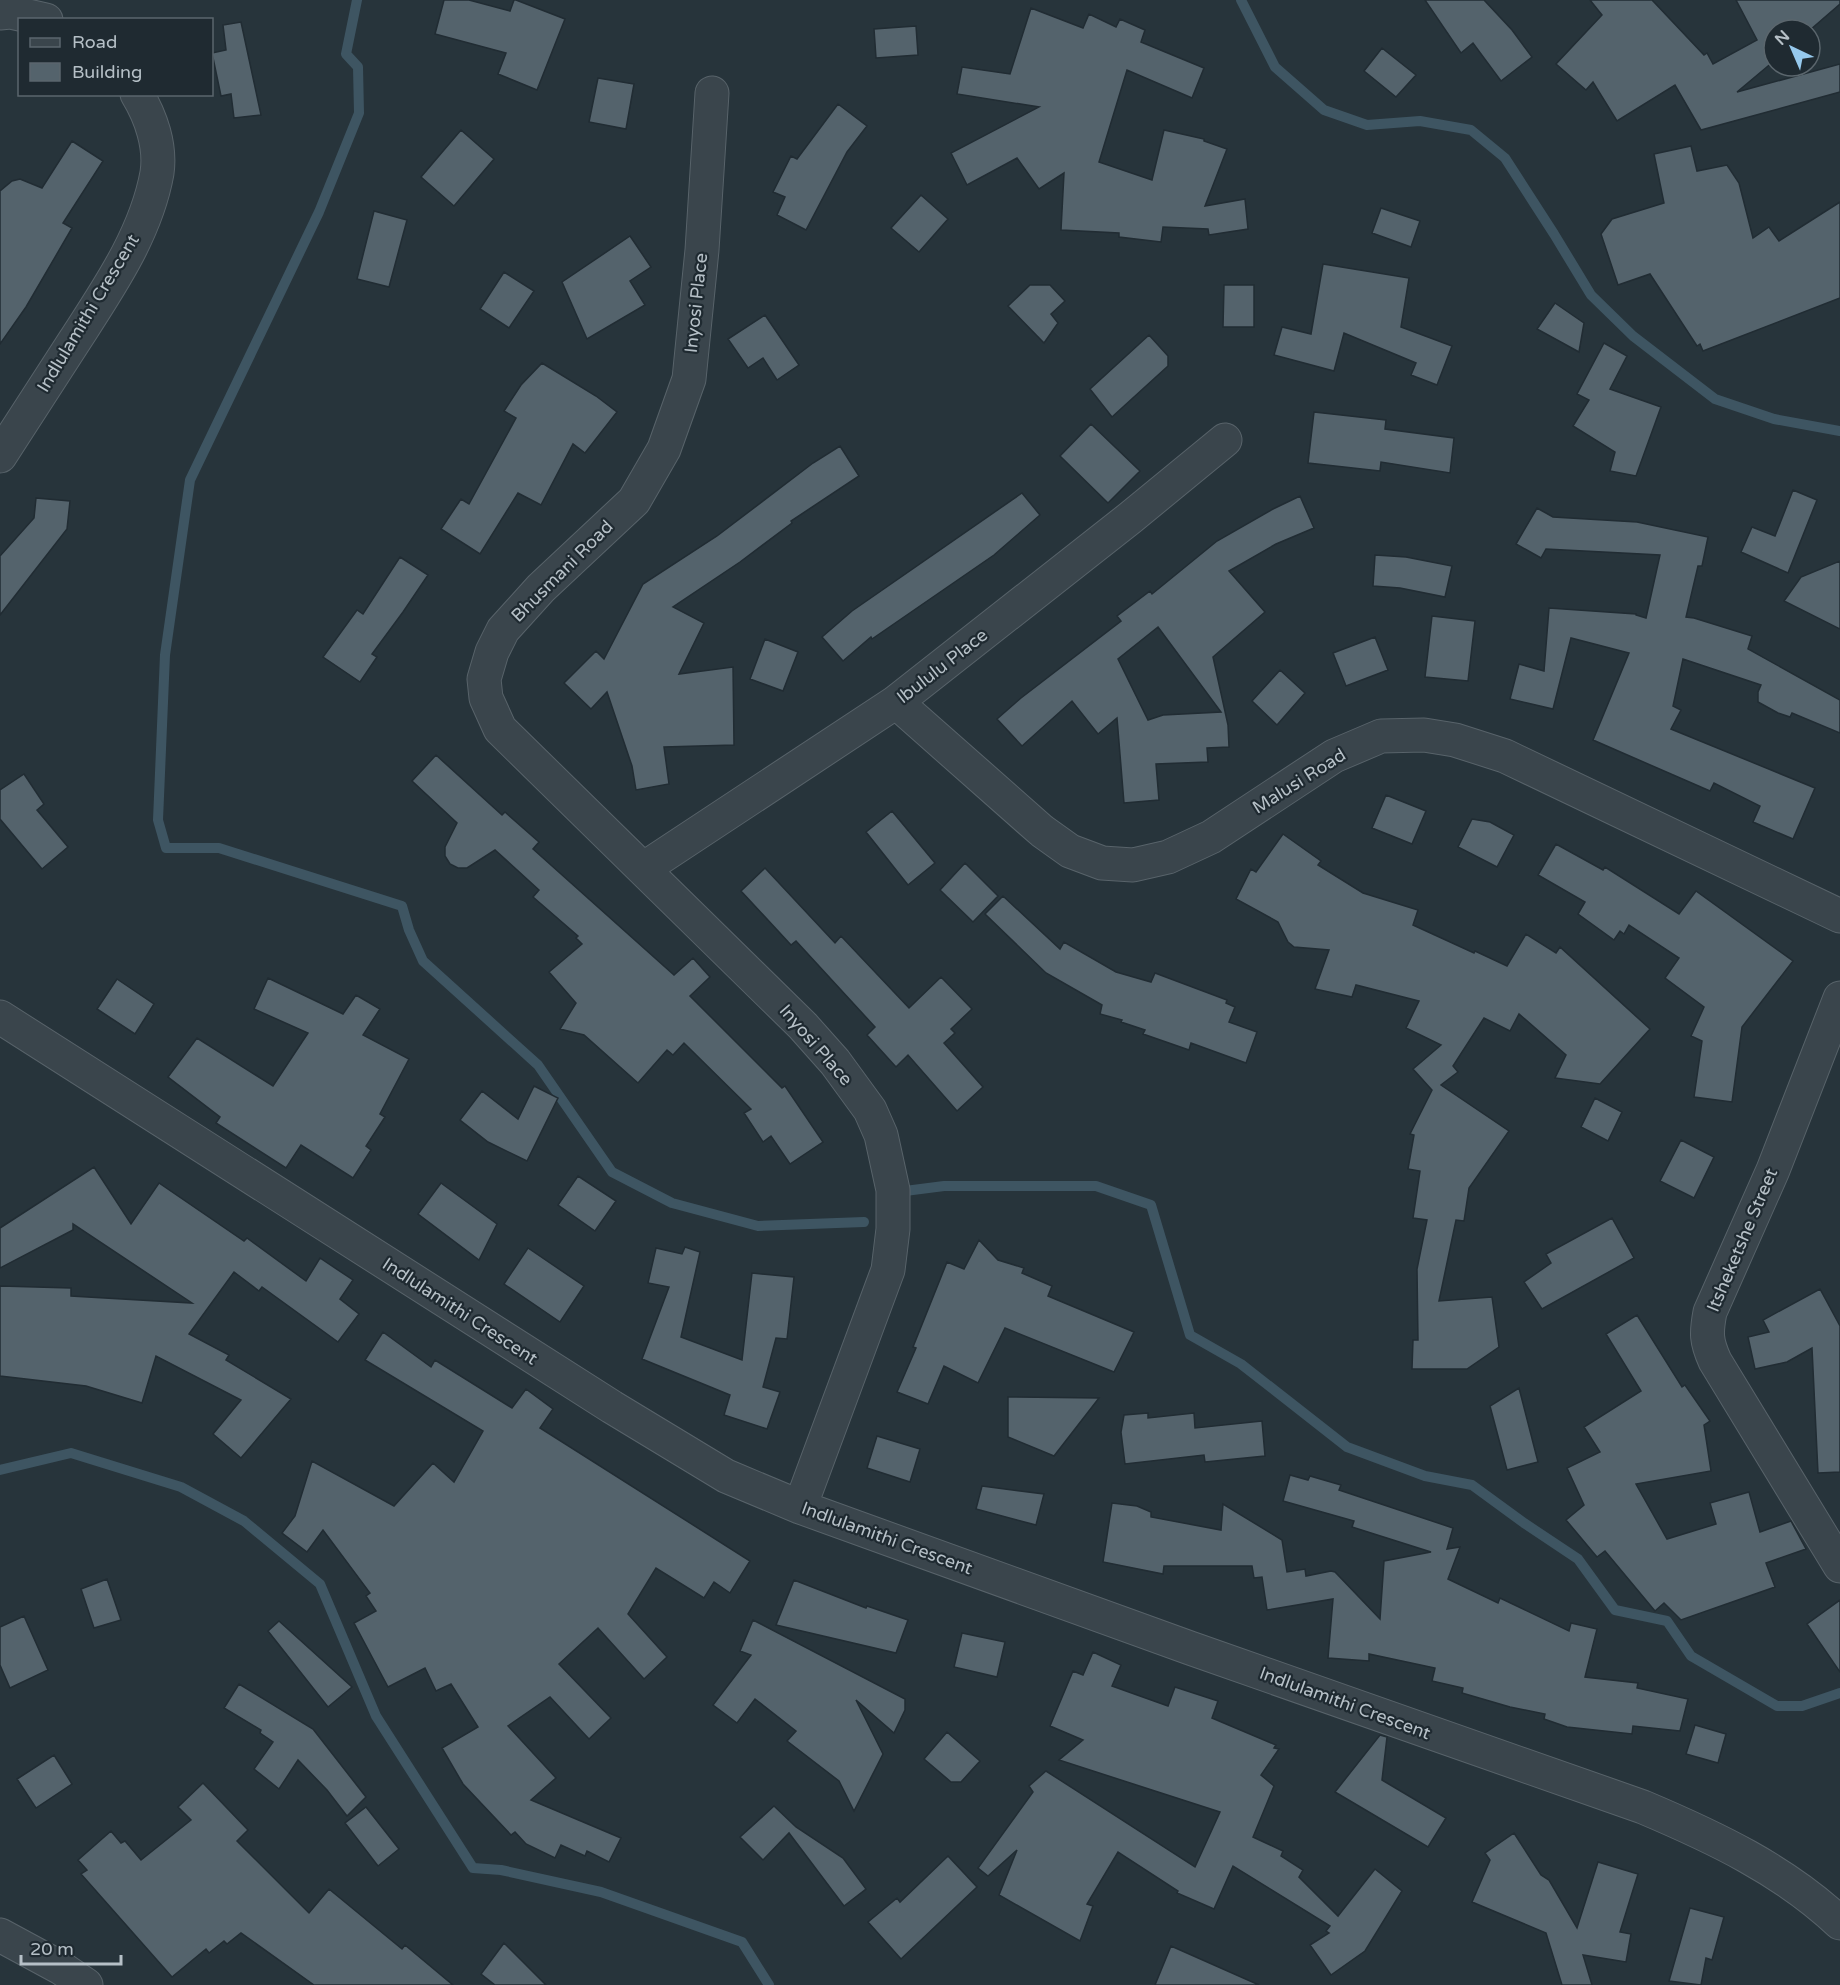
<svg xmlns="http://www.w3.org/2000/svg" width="1840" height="1985" viewBox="0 0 1840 1985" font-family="'Varela Round',sans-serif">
	<rect width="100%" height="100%" fill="#27343b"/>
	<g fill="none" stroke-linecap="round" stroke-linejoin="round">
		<path stroke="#3e5562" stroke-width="10" d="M357,0L346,54L358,67L359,113L319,212L190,480L165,655L158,820L166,848H219L402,906L409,930L423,961L538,1065L612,1172L672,1203L758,1226L864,1222
			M1241,0L1275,67L1324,110L1367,125L1420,121L1471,130L1505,158L1554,234L1591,295L1633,336L1715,399L1774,419L1840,431
			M905,1191L944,1186H1096L1151,1205L1190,1335L1241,1364L1347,1447L1425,1476L1472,1485L1524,1523L1578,1559L1615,1610L1667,1621L1691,1656L1777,1706H1802L1840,1693
			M0,1470L71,1453L181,1487L244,1521L320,1584L376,1716L473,1868L501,1870L601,1892L742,1942L769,1985"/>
	</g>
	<path fill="#54636c" stroke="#212c33" stroke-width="1.5" fill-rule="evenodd" d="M444,0H469L510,11L514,0H516L565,19L537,90L498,74L506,53L435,34Z
		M1425,0H1484L1512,30L1532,57L1501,81L1473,43L1461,53Z
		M1590,0H1652L1704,55L1707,53L1713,64L1757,40L1736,0H1840V4L1810,30H1774V61L1737,92L1840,64V92L1701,130L1675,85L1617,121L1593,82L1586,90L1556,64L1602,15Z
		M1031,8L1083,28L1089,14L1116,27L1120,19L1145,30L1141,42L1204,68L1192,98L1127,70L1099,162L1152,180L1164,130L1204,139V141L1227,149L1205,206L1245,199L1248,229L1209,235L1208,229L1163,227L1161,242L1119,237V233L1061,230L1064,173L1039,189L1017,158L967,185L951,153L1039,107L957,94L962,67L1010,74Z
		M241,22L261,115L234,118L231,94L221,96L212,53L226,50L223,25Z
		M916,26L918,55L876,58L874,29Z
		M1382,48L1416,75L1396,97L1364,71Z
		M598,78L634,84L626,129L589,122Z
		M838,104L867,126L847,152L806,230L777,215L785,197L773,192L791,156L797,159Z
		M461,130L494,159L454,206L421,177Z
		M72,141L103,161L63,223L72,228L26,307L0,344V191L12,181L20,179L42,188Z
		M1691,146L1697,171L1727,165L1739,183L1753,238L1769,227L1779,241L1840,202V298L1703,351L1700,344L1697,346L1650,274L1618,285L1601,234L1612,219L1664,203L1654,154Z
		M921,195L948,219L919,252L891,228Z
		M1381,208L1420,221L1411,247L1372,233Z
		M374,211L407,220L389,287L357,279Z
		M630,236L651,267L630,281L645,305L587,339L562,282Z
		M1323,264L1409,278L1401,327L1452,346L1437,385L1411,375L1416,363L1344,333L1334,371L1274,355L1282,327L1311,334Z
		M504,272L534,291L509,328L480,309Z
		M1030,285H1050L1065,301L1051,314L1058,323L1044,343L1008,306Z
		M1224,285H1254V327H1223Z
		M1555,303L1584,323L1579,352L1537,329Z
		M765,315L799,365L777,380L763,358L748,368L728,339Z
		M1149,335L1168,356V366L1112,417L1090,389Z
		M1604,343L1627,356L1610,389L1661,407L1636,476L1610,471L1615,452L1573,426L1589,400L1577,394Z
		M542,363L596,396L617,412L585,453L573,444L541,505L518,493L480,554L441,529L461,499L469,504L516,418L504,411L521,385Z
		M1314,412L1386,420L1385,429L1454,438L1450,473L1381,462L1380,471L1308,463Z
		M1091,424L1140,471L1108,503L1060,456Z
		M840,446L859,476L791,521L792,523L740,562L673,607L704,623L679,674L733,667L734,745L664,747L669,784L636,790L632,766L607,692L591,709L564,683L596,651L604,659L643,584L717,536L813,463Z
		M1793,490L1817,500L1788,573L1741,552L1752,527L1775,536Z
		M1022,493L1040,515L994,555L872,639L871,637L843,661L822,637L852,611Z
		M1300,496L1314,528L1276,544L1229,571L1265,612L1213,657L1228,725L1229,747L1207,748L1208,762L1156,764L1159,800L1124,803L1117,718L1098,734L1072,701L1022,746L997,719L1021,698L1121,621L1117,616L1150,591L1152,594L1217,541L1273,509ZM1158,627L1221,712L1163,715L1148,720L1118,659Z
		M36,498L70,501L67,529L0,615V556L34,518Z
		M1537,508L1553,517L1637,522L1708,537L1702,566H1698L1686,617L1694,618L1752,636L1748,649L1840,700V733L1792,713L1790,717L1778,713L1758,702V692L1761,685L1683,659L1673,706L1681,710L1671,729L1815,788L1793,839L1753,822L1760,806L1714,783L1710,791L1593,740L1629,653L1571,638L1553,709L1510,699L1519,664L1544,671L1549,608L1636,614V615L1646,618L1660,555L1546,549L1541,558L1516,544Z
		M1375,555L1406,557L1452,566L1445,597L1400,588L1373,586Z
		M400,557L428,575L403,612L372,654L377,657L360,682L323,657L357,610L363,614Z
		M1840,561V629L1784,601L1801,577Z
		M1432,616L1475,621L1468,681L1425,677Z
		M1375,637L1388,670L1346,686L1333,653Z
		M765,639L798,652L783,691L750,679Z
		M1280,670L1305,693L1277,725L1252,701Z
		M436,755L502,815L505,812L539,842L533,849L674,975L693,958L710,977L690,996L782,1088L785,1086L823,1142L790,1164L771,1136L763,1142L744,1113L751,1109L684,1043L673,1055L667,1050L638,1083L584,1035L560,1029L576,1003L549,972L582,944L576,938L578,936L533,897L539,890L495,850L467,868H458L450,864L445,856V847L457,823L412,781Z
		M24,774L44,804L37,810L68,847L42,869L0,819V790Z
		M1386,795L1426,811L1412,844L1372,828Z
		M892,811L935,863L908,885L866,832Z
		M1472,819L1490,822L1514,835L1497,867L1458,847Z
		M1283,834L1321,861L1318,865L1363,893L1418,910L1413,925L1474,953L1475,951L1507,966L1526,934L1556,953L1560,947L1650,1029L1600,1084L1555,1078L1566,1055L1519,1014L1510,1031L1484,1018L1453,1066L1458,1072L1441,1085L1509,1131L1469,1188L1464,1221L1456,1220L1439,1301L1492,1297L1499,1347L1467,1369H1412L1413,1340H1418L1417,1269L1427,1220L1413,1218L1420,1171L1408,1169L1414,1135L1410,1134L1432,1090L1413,1069L1441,1045L1406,1028L1419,1001L1356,985L1352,997L1315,989L1329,950L1294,947L1288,942L1278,922L1236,899L1251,869L1256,872Z
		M1556,844L1603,870L1605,867L1679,914L1696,891L1793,961L1742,1027L1732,1102L1694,1097L1702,1041L1691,1036L1704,1007L1665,978L1679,958L1629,925L1624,934L1620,931L1614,940L1578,914L1585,902L1538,875Z
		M965,863L998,896L973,922L940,890Z
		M765,868L835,943L841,936L909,1008L941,977L972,1009L951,1029L955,1033L944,1043L983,1087L957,1111L908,1055L896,1067L867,1035L875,1027L796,941L791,945L741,891Z
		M1003,896L1060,949L1064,942L1116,972L1151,982L1155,973L1227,1000L1226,1003L1235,1007L1229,1022L1257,1032L1246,1063L1191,1043L1189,1050L1143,1034L1145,1030L1121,1022L1122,1020L1100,1014L1102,1005L1046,973L985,914Z
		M268,978L343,1014L356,995L380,1009L363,1035L409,1059L380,1114L385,1117L366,1146L371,1150L353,1178L301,1145L286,1168L216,1123L220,1117L168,1077L197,1038L273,1086L308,1033L254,1009Z
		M117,979L154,1004L135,1034L97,1009Z
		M534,1086L558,1098L527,1161L488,1142L460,1120L482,1091L518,1119Z
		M1595,1098L1622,1112L1608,1141L1581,1127Z
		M1681,1140L1714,1157L1694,1198L1660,1181Z
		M94,1167L131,1224L159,1183L244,1241L247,1238L306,1281L320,1258L353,1280L340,1299L359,1314L338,1342L262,1287L259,1291L234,1272L189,1334L229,1355L226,1360L291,1399L241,1458L213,1434L241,1400L156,1356L142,1403L86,1386L0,1376V1286L71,1288V1296L192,1303L73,1224V1230L0,1268V1228Z
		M578,1176L616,1201L595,1231L558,1205Z
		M441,1183L497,1224L479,1260L418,1214Z
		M1612,1218L1634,1258L1542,1309L1524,1282L1551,1263L1546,1254Z
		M979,1240L998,1260L1024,1268L1022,1273L1052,1286L1048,1296L1134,1332L1114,1372L1005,1328L978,1383L944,1366L928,1404L897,1392L916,1348L913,1347L947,1262L964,1269Z
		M685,1247L700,1252L681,1337L742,1360L752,1273L794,1277L787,1339L776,1338L763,1387L780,1392L767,1429L724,1415L730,1395L642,1359L669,1287L648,1283L656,1248L682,1254Z
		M528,1248L584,1286L560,1322L504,1284Z
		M1820,1289L1840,1326V1472L1818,1473L1812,1348L1787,1362L1755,1369L1748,1337L1769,1332L1763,1320Z
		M1637,1315L1682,1387L1685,1385L1710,1421L1704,1425L1711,1471L1636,1484L1667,1539L1716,1524L1710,1503L1749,1492L1760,1532L1791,1521L1806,1549L1766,1563L1775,1587L1681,1620L1664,1603L1655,1611L1605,1551L1597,1557L1566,1520L1584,1505L1567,1468L1600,1452L1584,1427L1641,1391L1606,1334Z
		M383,1332L431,1367L435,1360L512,1408L526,1389L553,1409L540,1428L750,1561L730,1593L714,1582L704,1598L656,1568L628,1614L667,1657L644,1679L598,1628L559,1664L611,1718L589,1739L550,1697L508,1726L556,1778L531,1800L621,1838L609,1862L587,1851L585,1856L561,1845L555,1858L526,1844L515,1832L511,1835L463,1784L442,1748L478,1727L451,1684L436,1691L425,1668L388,1687L354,1623L376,1611L366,1596L370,1593L323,1530L307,1552L282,1533L295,1516L312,1461L394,1506L433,1463L454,1482L483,1431L365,1360Z
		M1519,1388L1538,1462L1507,1470L1490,1406Z
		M1008,1397L1099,1398L1054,1456L1008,1437Z
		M1148,1413V1418L1194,1413L1195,1428L1262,1421L1265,1456L1205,1462L1204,1455L1125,1464L1121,1432L1124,1415Z
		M877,1436L920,1449L910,1482L867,1468Z
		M1290,1475L1308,1480L1310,1476L1341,1485L1339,1490L1453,1528L1447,1549L1460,1547L1448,1579L1498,1603L1500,1598L1569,1631L1571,1623L1597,1629L1585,1677L1638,1683L1637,1688L1688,1699L1680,1731L1633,1726L1632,1734L1567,1727L1544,1719L1545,1714L1510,1707L1462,1693L1463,1688L1432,1681L1435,1668L1369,1654V1661L1328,1658L1333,1599L1267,1610L1262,1577L1254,1578L1252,1566H1164L1163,1574L1103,1562L1112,1503L1137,1506L1151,1512V1517L1221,1530L1223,1504L1282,1540L1287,1572L1305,1569L1306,1576L1331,1571L1335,1572L1380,1619L1384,1561L1431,1552L1352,1527L1354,1521L1283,1501Z
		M982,1486L1044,1494L1036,1525L976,1509Z
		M107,1579L121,1620L94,1628L81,1589Z
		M794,1580L866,1608L867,1606L908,1620L896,1653L776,1625Z
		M1840,1600V1672L1807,1624Z
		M24,1616L48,1670L10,1688L0,1665V1627Z
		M753,1620L905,1699V1710L894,1733L856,1700L883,1754L854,1811L839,1781L787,1741L796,1731L755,1699L737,1723L713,1705L751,1655L740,1651Z
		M279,1621L352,1687L328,1707L268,1631Z
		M962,1633L1005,1642L997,1677L954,1667Z
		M1093,1652L1121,1665L1112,1686L1168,1706L1175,1687L1218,1701L1212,1718L1276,1745L1274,1748L1279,1749L1261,1775L1274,1786L1253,1837L1283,1851L1281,1856L1303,1870L1299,1877L1338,1916L1375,1869L1402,1891L1365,1951L1331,1975L1310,1945L1329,1933L1326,1931L1330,1926L1233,1866L1214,1909L1177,1893L1178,1891L1118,1852L1087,1904L1093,1906L1080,1941L999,1895L1017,1850L988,1876L978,1868L1033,1792L1029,1786L1046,1771L1195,1867L1220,1812L1059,1760L1083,1740L1050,1726L1073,1671L1083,1675Z
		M239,1684L313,1729L366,1797L347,1816L327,1790L298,1760L279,1789L254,1769L273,1742L260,1733L261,1730L224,1708Z
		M1695,1725L1726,1734L1718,1763L1686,1754Z
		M947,1732L980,1761L961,1782H951L924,1759Z
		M1380,1735L1387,1737L1382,1780L1446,1818L1428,1847L1335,1792Z
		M54,1755L72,1784L36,1808L17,1779Z
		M203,1783L248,1830L237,1841L309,1913L329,1889L402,1949L405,1945L453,1985H314L241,1933L227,1944L224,1941L209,1953L206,1949L172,1977L81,1874L87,1870L78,1860L111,1831L121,1843L125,1841L141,1860L191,1820L178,1807Z
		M774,1806L796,1827L843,1858L866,1889L844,1906L789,1833L763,1860L740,1837Z
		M366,1807L399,1849L378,1866L345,1823Z
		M1514,1833L1541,1875L1549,1880L1577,1928L1598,1862L1638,1874L1620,1932L1631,1934L1626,1962L1583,1955L1592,1985H1562L1546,1933L1472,1902L1490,1860L1485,1853Z
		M948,1856L977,1887L901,1959L868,1922L897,1898L900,1902Z
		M1690,1908L1724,1917L1712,1960L1706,1958L1701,1985L1669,1981Z
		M504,1943L546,1985H495L481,1974Z
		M1171,1946L1259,1985H1155Z"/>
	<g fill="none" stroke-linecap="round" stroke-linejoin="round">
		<g stroke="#58636a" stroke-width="35">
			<path id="minor" d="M0,13L10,12L46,20
				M712,93L702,250L689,379L664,449L634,501L541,588L503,630L492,652L484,679L486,698L500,729L803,1026L835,1062L870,1110L881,1135L893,1190V1229L888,1270L800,1507
				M0,456C25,417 50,379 75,340C108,289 146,234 157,173C161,146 151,117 137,94
				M896,702L1042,831L1070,851L1102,863L1133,865L1168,857L1211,837L1334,756L1381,736L1424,735L1455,740L1505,756L1840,916
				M643,869L896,702L1130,518L1225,440
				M1840,998L1773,1170L1710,1312C1706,1333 1706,1341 1715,1361L1840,1566
				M0,1017L612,1407L726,1476L800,1507L1190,1648L1643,1807C1714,1837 1784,1870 1840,1923
				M0,1935L61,1968L86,1985"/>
		</g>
		<use href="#minor" stroke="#3a454c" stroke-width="33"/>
	</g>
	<g text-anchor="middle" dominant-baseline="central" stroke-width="4.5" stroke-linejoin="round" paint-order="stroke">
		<g font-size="18" fill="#b6c0c7" stroke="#1f2a31">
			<text transform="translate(696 303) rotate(-84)">Inyosi Place</text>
			<text transform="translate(88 313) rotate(-59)">Indlulamithi Crescent</text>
			<text transform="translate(562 571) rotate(-45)">Bhusmani Road</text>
			<text transform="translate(942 666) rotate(-38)">Ibululu Place</text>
			<text transform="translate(1299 781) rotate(-32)">Malusi Road</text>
			<text transform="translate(816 1045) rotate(49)">Inyosi Place</text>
			<text transform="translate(1742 1240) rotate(-67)">Itsheketshe Street</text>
			<text transform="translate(460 1311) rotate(33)">Indlulamithi Crescent</text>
			<text transform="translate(887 1538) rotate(20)">Indlulamithi Crescent</text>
			<text transform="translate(1345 1703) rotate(20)">Indlulamithi Crescent</text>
		</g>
	</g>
	<rect x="18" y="18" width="195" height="78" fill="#1f2a31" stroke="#5b666d" stroke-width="1.5"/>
	<rect x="30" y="38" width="30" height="9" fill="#3a454c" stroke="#5b666d" stroke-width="1.5"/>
	<text x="72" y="48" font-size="18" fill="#b6c0c7">Road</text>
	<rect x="30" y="63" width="30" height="18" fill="#54636c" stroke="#5b666d" stroke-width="1.5"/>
	<text x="72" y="78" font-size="18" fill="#b6c0c7">Building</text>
	<g transform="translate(1792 48) rotate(316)"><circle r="28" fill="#1f2a31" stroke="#5b666d" stroke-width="1.5"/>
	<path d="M0-4.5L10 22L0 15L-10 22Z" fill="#96c9ed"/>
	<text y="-9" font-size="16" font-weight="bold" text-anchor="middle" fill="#b6c0c7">N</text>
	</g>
	<path d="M21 1955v9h100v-9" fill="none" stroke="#b6c0c7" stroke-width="3"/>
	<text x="30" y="1955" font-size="18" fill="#b6c0c7" stroke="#1f2a31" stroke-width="4.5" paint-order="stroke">20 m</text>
</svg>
